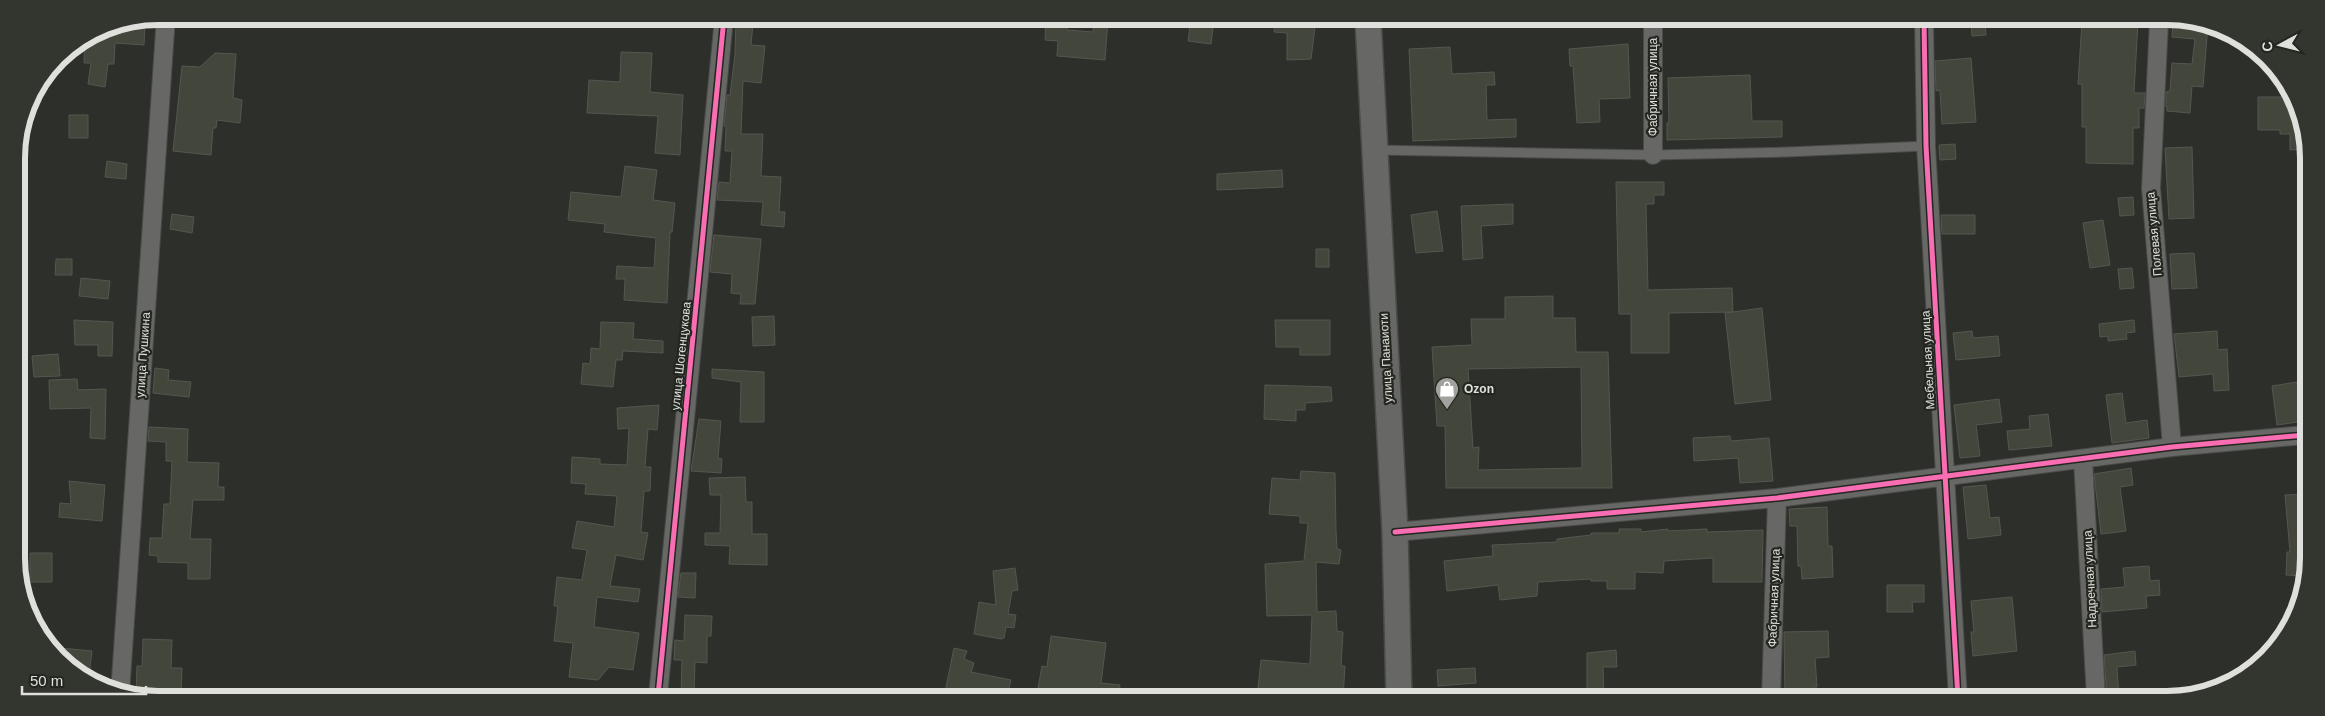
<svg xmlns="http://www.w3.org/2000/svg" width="2325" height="716" viewBox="0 0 2325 716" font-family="Arial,sans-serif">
	<rect width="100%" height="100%" fill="#2d2f2a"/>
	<path fill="#43463a" stroke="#555652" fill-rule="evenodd" d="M1046,18H1068L1067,30L1093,32L1094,18L1108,19L1105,60L1057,56L1058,41L1045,40Z
		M1191,19H1214L1211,44L1188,41Z
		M1275,19H1316L1311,59L1287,60V33L1274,32Z
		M736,21L753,23L751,45L765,46L761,83L743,81L741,134H763L761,176L781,177L779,212H785L784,227L761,225L763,202L717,200L719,182L730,183L732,151H725L726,126H724L727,95H730L735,54Z
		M1971,21H1985L1986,35L1972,36Z
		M2082,21H2138L2134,93H2145L2144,108H2139V128H2133V164L2086,163V127H2082V84H2078Z
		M2173,21L2208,24L2203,87L2192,86L2190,113L2167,111V107H2166V92L2170,91L2172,63L2192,64L2195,39L2172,37Z
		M124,23L145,24L144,45L115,43L114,64H108L105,87L88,84L91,63H84L85,40L104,27Z
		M1628,44L1630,98L1599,99L1600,122L1577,123L1573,66H1570L1569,49Z
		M1450,47L1452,74L1494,72L1495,85H1486L1487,120L1516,119V137L1413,141L1409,49Z
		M621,52L652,53L650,92L683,95L680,155L655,153L658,116L587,113L589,80L620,82Z
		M215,53L236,54L233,98L242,100L240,123L217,120L216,128H213L211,155L173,151L182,66L200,67Z
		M1971,58L1976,122L1942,124L1940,90L1936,91L1935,61Z
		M1750,75L1752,121H1782V137L1667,140V123H1669L1668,78Z
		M2258,97H2288V112H2297L2306,131V149L2290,150V134H2280V130H2258Z
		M69,115H88V138H69Z
		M1955,144L1956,159L1940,160L1939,145Z
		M2192,147L2194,218L2169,219L2165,148Z
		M107,161L127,164L126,179L105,177Z
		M625,166L657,170L653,200L675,203L672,232H670L667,303L624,300L625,279H616L617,266L654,268L656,238L604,232L605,224L568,220L571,192L621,197Z
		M1282,170L1283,187L1217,190V174Z
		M1616,182H1664V195H1654V204H1646L1648,290L1732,288L1733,312L1762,308L1771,400L1735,404L1725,313L1733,312L1669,313V353H1631V314H1619Z
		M2133,197L2134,215L2120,216L2118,198Z
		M1513,204V224L1481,226L1483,258L1463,260L1461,206Z
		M1437,211L1443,251L1416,253L1411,215Z
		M172,214L194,217L192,233L170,229Z
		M1941,215H1975V234H1942Z
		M2103,220L2110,265L2090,268L2083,223Z
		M714,235L761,239L755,304H740L741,294L731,293L732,274L710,272Z
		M1316,249H1329V267H1316Z
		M2194,253L2197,288L2172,289L2170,254Z
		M56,259H72V275H55Z
		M2132,268L2134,288L2120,289L2118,269Z
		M81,278L110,281L108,299L79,296Z
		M1553,296V318H1575L1576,352H1608L1612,488H1446L1445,426H1437L1432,347L1472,345L1471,319H1505V297ZM1581,367L1582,468L1478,470L1479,447L1473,448L1468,369Z
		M774,316L775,345L753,346L752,317Z
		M74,320L113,322L112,356H98V345H75Z
		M1275,320H1330V355H1300V347H1276Z
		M2134,320L2135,332L2126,333L2127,339L2108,341V336L2100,337L2099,324Z
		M601,322L634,323L633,339L663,341V353L623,351L622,360H616L613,387L581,384L583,363L590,364L591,348L600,349Z
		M1972,331L1973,338L1998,336L2000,356L1956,360L1953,333Z
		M2217,331L2218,350L2227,349L2229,390L2214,391L2213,374L2179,377L2174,334Z
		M58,354L60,376L34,377L32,356Z
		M155,368L169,370L168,380L191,382L189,397L153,393Z
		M712,369L764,372V422H740L741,382L712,378Z
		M77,379L78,390L106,389L105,439L90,438L91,408L50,409L49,380Z
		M2297,382L2300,397L2305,396V421L2277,425L2272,386Z
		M1265,385L1331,387L1332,401L1305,403V410H1296V421L1264,419Z
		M2122,393L2126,423L2147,420L2149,438L2112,443L2106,395Z
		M1999,399L2002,422L1976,425L1980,456L1960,458L1954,405Z
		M659,405L657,430L648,429L645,467H651L650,491H644L641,532L648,533L643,560L616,555L610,586L640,589L638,602L597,597L594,627L639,633L633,670L609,667L598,680L569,677L573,643L554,641L558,606H554L557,577L582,580L587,550L572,548L577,521L614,527L617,496L585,494L586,484L571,483L572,457L600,459V464L627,465L629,428L618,429L617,408Z
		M2048,414L2052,446L2009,450L2007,431L2030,429L2029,416Z
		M699,419L721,421L718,458L722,459L721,473L691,471Z
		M149,427L188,429L187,462L219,463L218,487H224V500H193L190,539H211L210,579H188V563L158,562V556L149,555L150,538H162L164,504H170L172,461H166V442L148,441Z
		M1730,436L1731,441L1769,438L1773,481L1740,483L1738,458L1694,461L1693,438Z
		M2131,468L2133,485L2120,487L2126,531L2101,534L2094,474Z
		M1301,471L1335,473L1336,531L1337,549L1341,550L1339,564L1316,562L1317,612L1336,611L1337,631L1343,632L1341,666H1345L1343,698L1257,697L1261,660L1310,664L1312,615L1267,616L1265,564L1304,561L1308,523H1300V516L1269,514L1272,478L1300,480Z
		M745,477L746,502H752V534H767V565L729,564L730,546L705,545V533H720L721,495H710L709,478Z
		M69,481L105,485L102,521L59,517L60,503L71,504Z
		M1986,485L1990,518L1999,517L2001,535L1968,539L1963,487Z
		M2304,494V576L2286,575L2287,552H2290L2285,495Z
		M1827,507L1828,546H1832L1833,577L1802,579L1801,566H1798L1797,526H1790L1789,509Z
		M1619,529H1641V532L1668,529V531L1707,529V532L1763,530L1762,582H1713V558L1664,561L1663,573L1635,572V589H1607V581H1591V579L1538,582L1537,596L1500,600L1498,585L1447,591L1444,561L1493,556L1492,545L1557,542V539L1591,535V533H1619Z
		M30,553H52V582H30Z
		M2149,566L2150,581L2159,580L2160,595L2146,596L2147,608L2102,612L2101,589L2125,587L2123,568Z
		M1015,568L1018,590L1012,591L1008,614L1016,615L1014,628L1006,627L1004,638L1001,639L974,634L979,602L996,605L993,571Z
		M681,573H696L695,598L678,597Z
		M1887,585H1924V602H1912L1913,612H1887Z
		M2012,597L2017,651L1973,656L1971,632H1974L1971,601Z
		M685,615L712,616L711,636H707V663L695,662L694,696H681L682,660H674L675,640L684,641Z
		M1828,631L1829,657L1815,658L1817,687H1813L1814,699H1785L1784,632Z
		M1051,636L1106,643L1101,683L1120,685L1119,697H1104L1038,688L1042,666L1047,667Z
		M143,639L172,640L171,668H182L181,695H136L137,666H142Z
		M50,647L92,651L89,675L52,652Z
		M954,648L967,651L964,659L974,663L971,672L1011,680L1007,697H962L945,692Z
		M1616,650L1617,667H1603L1604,698H1587V653Z
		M2135,651L2136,665L2117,667L2119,699H2107L2104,655Z
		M1475,668L1476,683L1438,686L1437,670Z"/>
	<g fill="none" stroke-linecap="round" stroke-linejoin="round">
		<g stroke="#4a4b48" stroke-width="11">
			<path id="lane" d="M1376,150L1653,155L1787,152L1926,146"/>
		</g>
		<g stroke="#4a4b48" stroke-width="20">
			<path id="street" d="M1924,20L1926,146L1958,699
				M2159,21L2151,188L2172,447
				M1653,155V20
				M2083,459L2096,699
				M1395,532L1777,498L2172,447L2305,435
				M120,694L166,16
				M658,696L724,18
				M1771,699L1777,498"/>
		</g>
		<g stroke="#4a4b48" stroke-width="28">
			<path id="secondary" d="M1368,19L1395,532L1399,698"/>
		</g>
		<use href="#lane" stroke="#676866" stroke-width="9"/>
		<use href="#street" stroke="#676866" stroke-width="18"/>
		<use href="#secondary" stroke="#676866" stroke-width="25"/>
		<g stroke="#242620" stroke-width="8">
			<path id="cycleway" d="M1924,20L1926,146L1958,699
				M1395,532L1777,498L2172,447L2305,435
				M658,696L724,18"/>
		</g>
		<use href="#cycleway" stroke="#f96db3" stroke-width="5"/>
	</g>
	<defs>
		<g id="shop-pin" transform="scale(1.25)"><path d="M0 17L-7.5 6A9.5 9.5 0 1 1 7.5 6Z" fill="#a1a29e" stroke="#242620"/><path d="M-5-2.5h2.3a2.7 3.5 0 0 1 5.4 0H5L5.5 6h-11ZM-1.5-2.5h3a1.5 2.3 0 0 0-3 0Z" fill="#fff"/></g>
	</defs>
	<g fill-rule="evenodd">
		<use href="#shop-pin" x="1447" y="389"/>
	</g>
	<g text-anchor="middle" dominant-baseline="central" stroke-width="4.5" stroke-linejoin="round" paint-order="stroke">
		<g font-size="12" fill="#dfe0dc" stroke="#242620">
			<text transform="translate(1653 87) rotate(-90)">Фабричная улица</text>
			<text transform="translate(2154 234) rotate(-95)">Полевая улица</text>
			<text transform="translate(143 355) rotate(-86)">улица Пушкина</text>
			<text transform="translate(681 356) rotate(-84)">улица Шогенцукова</text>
			<text transform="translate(1386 358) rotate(-93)">улица Панаиоти</text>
			<text transform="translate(1928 360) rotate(-93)">Мебельная улица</text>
			<text transform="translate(2090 579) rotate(-93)">Надречная улица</text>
			<text transform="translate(1774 598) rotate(-88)">Фабричная улица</text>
		</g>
		<g font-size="12" font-weight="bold" fill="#dfe0dc" stroke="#242620" text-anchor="start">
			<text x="1464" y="389">Ozon</text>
		</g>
	</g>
	<path d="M0 0H2325V716H0ZM158 25H2167A133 133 0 0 1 2300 158V558A133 133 0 0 1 2167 691H158A133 133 0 0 1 25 558V158A133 133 0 0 1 158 25Z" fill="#33352f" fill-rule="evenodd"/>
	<path fill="none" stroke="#dfe0dc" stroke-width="6" d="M158 25H2167A133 133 0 0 1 2300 158V558A133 133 0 0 1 2167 691H158A133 133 0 0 1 25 558V158A133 133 0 0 1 158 25Z"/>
	<g transform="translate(2280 45) rotate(263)" stroke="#242620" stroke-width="4" paint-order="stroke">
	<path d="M0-4L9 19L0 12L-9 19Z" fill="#dfe0dc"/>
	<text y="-8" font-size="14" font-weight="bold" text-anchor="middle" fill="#dfe0dc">С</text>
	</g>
	<path d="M22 686v8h124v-8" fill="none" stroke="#dfe0dc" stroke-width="2.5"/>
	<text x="30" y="686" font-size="15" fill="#dfe0dc" stroke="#242620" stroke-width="4" paint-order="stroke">50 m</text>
</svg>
